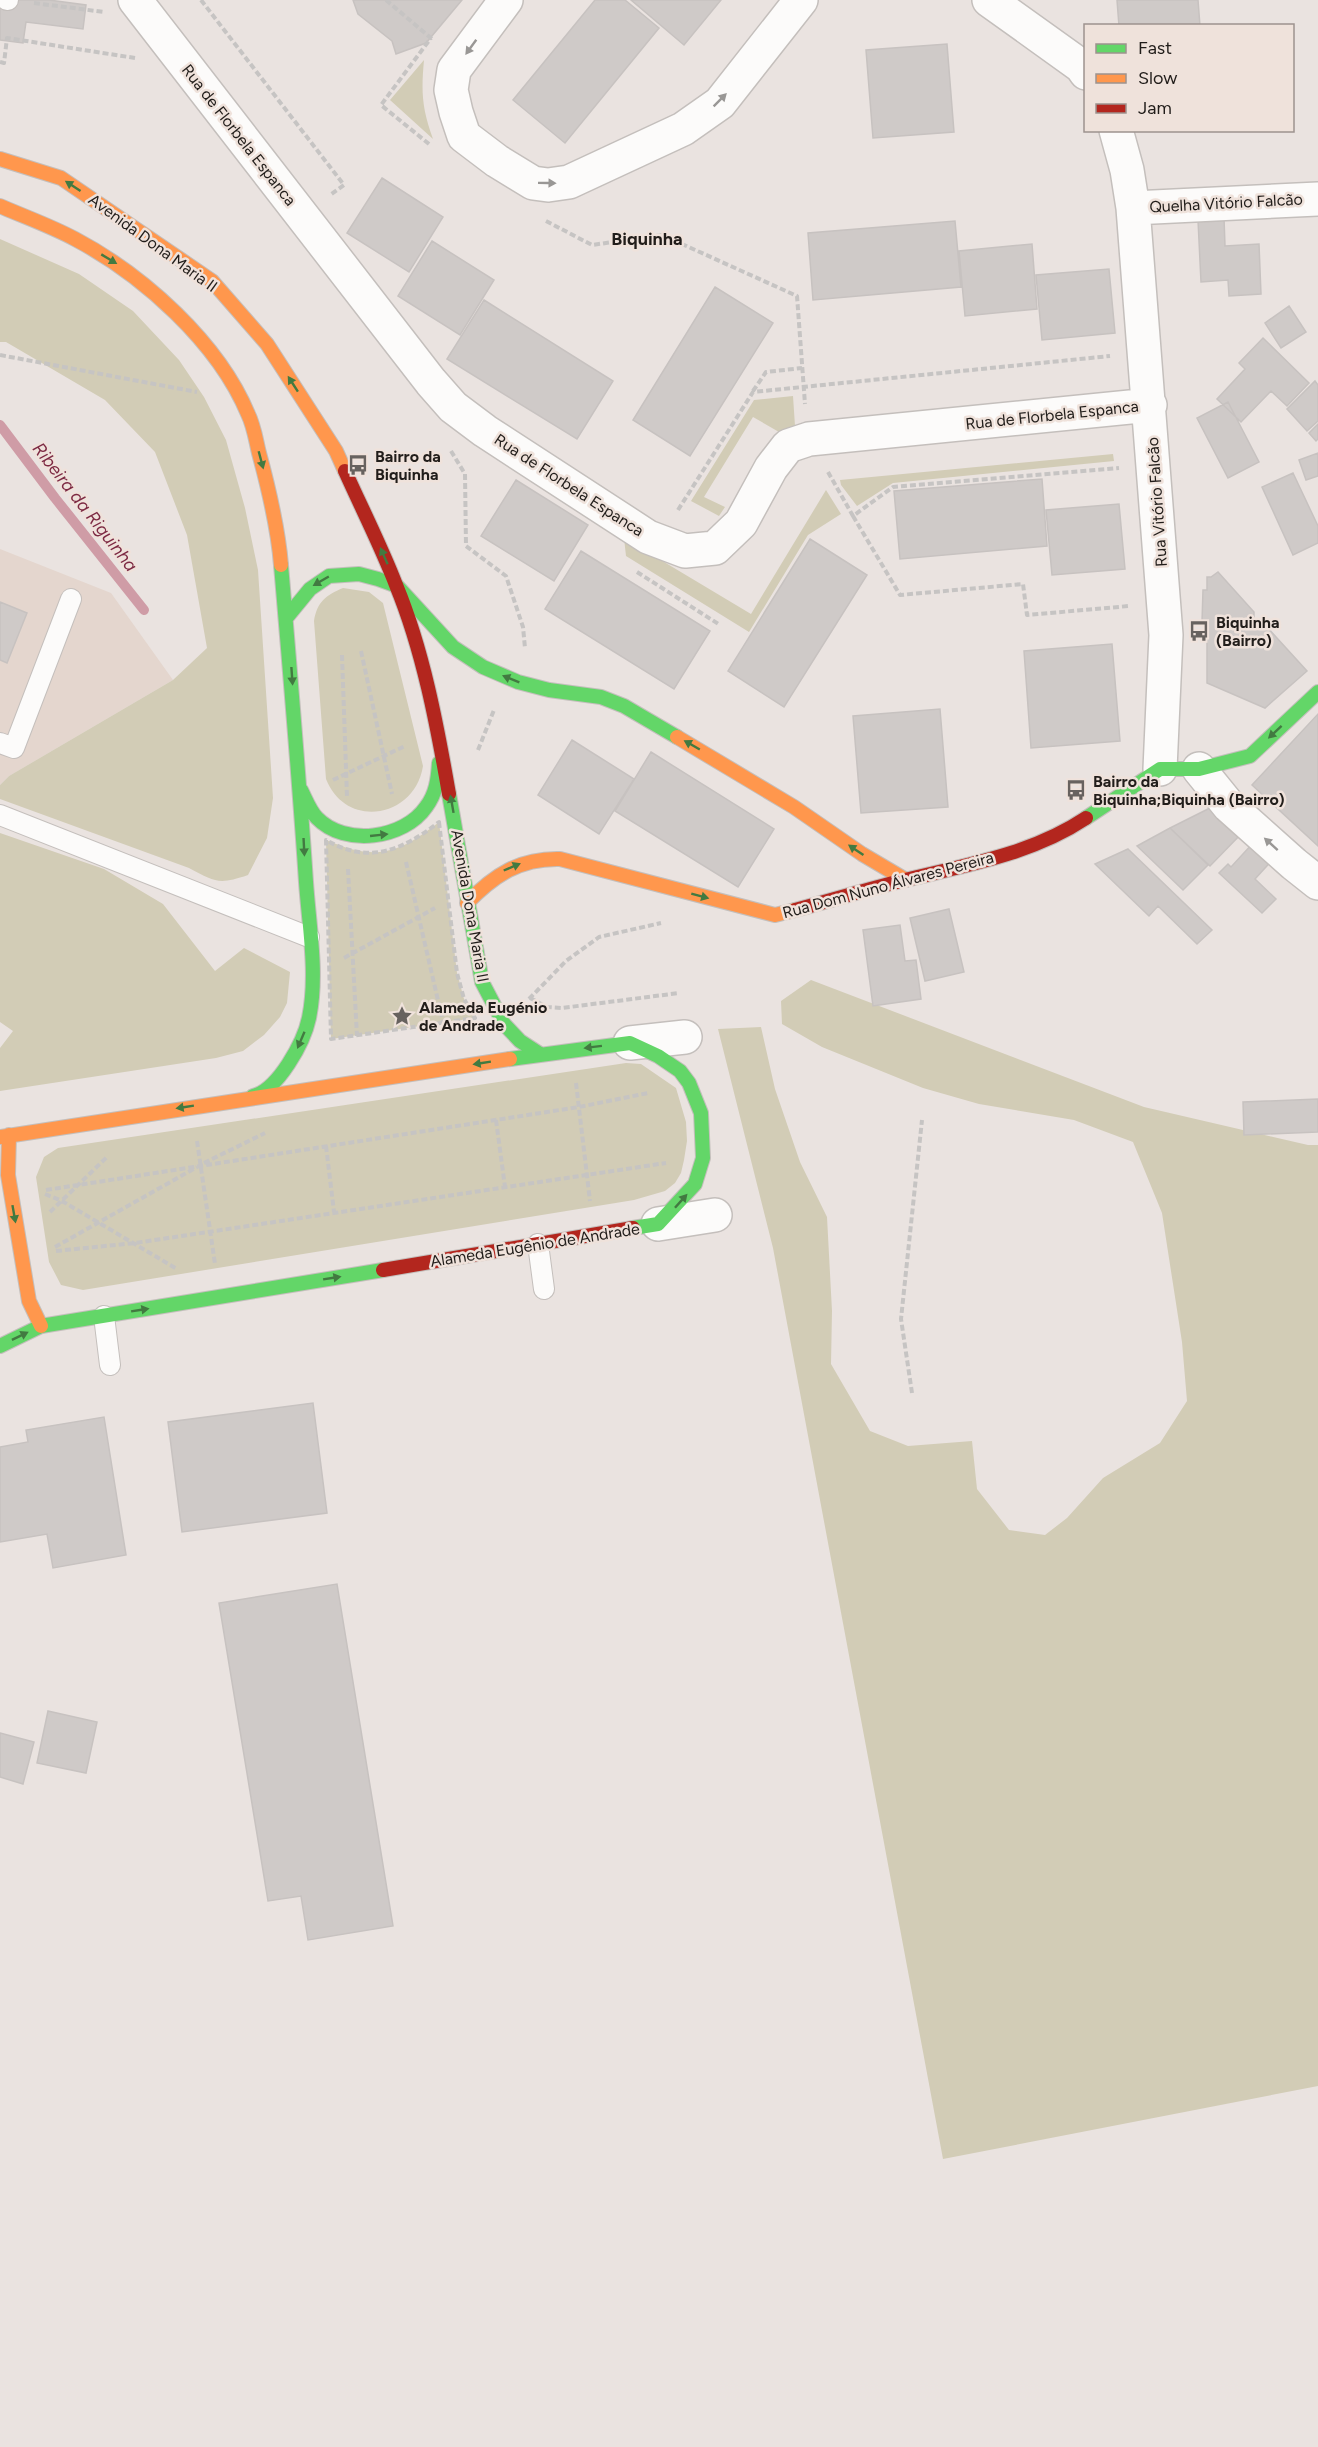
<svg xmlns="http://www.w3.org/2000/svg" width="1318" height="2447" viewBox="0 0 1318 2447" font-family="Figtree,sans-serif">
	<rect width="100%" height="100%" fill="#eae3e0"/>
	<path fill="#e4d6ce" d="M0,549L111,593L173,680L9,776L0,785Z"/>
	<path fill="#d2ccb6" d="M424,60C421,93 422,108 433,139L390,100Z
		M0,239L79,274L133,311L179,360L204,397L226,440L245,508L258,570L273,798L267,838L248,875C219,885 215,882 189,868L0,799V785L9,776L173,680L207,648L187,535L155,452L105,400L6,342H0Z
		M793,396L795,426L779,432L753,417L704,497L725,507L719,516L691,501L754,400Z
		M1113,454L1114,461L893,483L857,506L841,485L840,480Z
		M826,490L841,514L808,535L749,632L626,556L624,538L751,614Z
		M343,588L369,592L383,603L423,766C415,818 346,830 326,779L314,621C317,602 326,595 343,588Z
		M439,822L457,973L464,999L475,1018L331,1039L326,840C375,861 397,855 439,822Z
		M0,833L104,869L163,904L215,971L244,948L290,972L287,1003L280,1017L264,1035L243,1051L216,1058L0,1091V1048L13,1031L0,1022Z
		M811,980L1144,1107L1308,1145H1318V2086L943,2159L773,1248L718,1029L761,1027L775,1089L800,1162L827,1217L832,1311L831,1364L870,1431L908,1446L972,1441L977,1489L1009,1530L1045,1535L1067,1518L1103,1478L1160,1443L1187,1401L1182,1342L1162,1213L1133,1142L1074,1120L979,1104L923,1088L822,1047L782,1024L781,1001Z
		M626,1063L641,1064L676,1088L686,1122L687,1141L684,1160L681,1173L675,1183L665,1191L634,1200L591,1207L83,1290L61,1285L49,1262L36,1177L44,1157L58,1148Z"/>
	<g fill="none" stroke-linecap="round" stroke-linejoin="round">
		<path stroke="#cf9ca6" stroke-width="10" d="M0,425L55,498L144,610"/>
	</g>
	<path fill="#cfcac8" stroke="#c7c2c0" stroke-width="1.5" d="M0,0H49L86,5L83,29L26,22L23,43L0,40Z
		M353,0H462L426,43L396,54L392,41L358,14Z
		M595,0H625L659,28L565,143L513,100Z
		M631,0H721L684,45Z
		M1117,0H1198L1200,26H1119Z
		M947,44L954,132L873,138L866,50Z
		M382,178L443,217L409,272L347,233Z
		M1224,218L1225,246L1259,244L1261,294L1229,296L1228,280L1201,282L1198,220Z
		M955,221L961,287L813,300L808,233Z
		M432,241L494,280L460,335L398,296Z
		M1032,244L1037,309L965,316L959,251Z
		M1109,269L1115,333L1042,340L1036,275Z
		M715,287L773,323L690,456L633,420Z
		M484,300L613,381L577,439L447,359Z
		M1289,306L1306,332L1281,348L1265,323Z
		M1263,338L1309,383L1287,406L1271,391L1241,422L1217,399L1245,369L1239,363Z
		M1315,381L1318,385V421L1307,431L1287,409Z
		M1228,402L1259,462L1228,478L1197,418Z
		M1318,424V439L1316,441L1309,433Z
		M1318,453V476L1306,480L1299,460Z
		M1293,473L1318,526V543L1293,555L1262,487Z
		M1042,479L1047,546L900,559L894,491Z
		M516,480L588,525L554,581L481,536Z
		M1119,504L1125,569L1052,575L1046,510Z
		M810,539L867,575L784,707L728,671Z
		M581,551L710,631L674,689L545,609Z
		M1218,572L1254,612V627H1267L1307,671L1265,708L1207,683V622H1202L1203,590H1207V577H1211Z
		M0,602L27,613L7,663L0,660Z
		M1112,644L1120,741L1031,748L1024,651Z
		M940,709L948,807L861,813L853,716Z
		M1318,714V846L1252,785Z
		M572,740L634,779L599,834L538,795Z
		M651,752L774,829L738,887L615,811Z
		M1210,808L1242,833L1210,866L1170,828Z
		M1170,828L1208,865L1183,890L1137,846Z
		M1254,842L1275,857L1255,879L1276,899L1262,913L1219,873L1228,864L1231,867Z
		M1128,849L1212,930L1197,944L1158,906L1149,916L1095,864Z
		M949,909L964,972L925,981L910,918Z
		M900,925L905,961L916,960L921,999L873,1006L863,930Z
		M1318,1099V1132L1244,1135L1243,1102Z
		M313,1403L327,1513L182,1532L168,1422Z
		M104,1417L126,1555L53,1568L47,1534L0,1542V1447L28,1442L26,1430Z
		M337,1584L393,1926L308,1940L301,1896L268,1901L219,1603Z
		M48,1711L97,1722L86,1773L37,1763Z
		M0,1733L34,1742L23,1784L0,1777Z"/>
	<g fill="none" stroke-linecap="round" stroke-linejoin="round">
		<g stroke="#c4bfbc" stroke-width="22">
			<path id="lane" d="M7,0H8
				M0,743L14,748L71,599
				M0,815L309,937
				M538,1244L544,1289
				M104,1316L110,1365"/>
		</g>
		<g stroke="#c4bfbc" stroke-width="36">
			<path id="street" d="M135,0L431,382L453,407L485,431L648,537L685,551L715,548L741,523L771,468L788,446L809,439L1150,405
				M506,0L454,70L451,90L456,112L464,136L497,161L533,183L548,185L569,182L683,129L720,103L801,0
				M989,0L1081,66L1086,73
				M1116,130L1127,170L1133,208L1166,635L1160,769
				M1133,208L1318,199
				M1199,769L1229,806L1294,864L1318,883
				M630,1043L685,1037
				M658,1224L715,1215"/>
		</g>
		<g stroke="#c4bfbc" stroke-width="16">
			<path id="fast" d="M287,617L310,589L329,576L359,574L378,579L397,586L453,647L483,667L518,682L549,690L601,697L624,706L677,737
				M301,790C306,800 310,811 317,818C345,847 404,839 426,807C436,794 438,779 439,763
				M449,794L482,982L504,1024L520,1041L540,1054
				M1086,818L1160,769H1199L1250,756L1318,692
				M510,1059L630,1043L658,1056L680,1071L689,1083L701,1113L703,1158L695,1184L658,1224L633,1228
				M253,1096C278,1090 304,1042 309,1018C318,975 309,926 306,882C299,776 290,671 281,565
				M0,1346L41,1326L383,1270"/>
		</g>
		<g stroke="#c4bfbc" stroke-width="16">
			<path id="slow" d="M0,159L61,178L212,281L267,344L336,451L345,471
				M0,206C25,217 51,226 75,239C143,275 218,342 248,414C254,426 256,441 259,453C269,490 278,527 281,565
				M677,737L794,807L862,854L906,880
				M467,903C494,875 520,858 560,859L775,915L795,910
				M9,1135L8,1175L29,1301L41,1326
				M0,1137L510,1059"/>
		</g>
		<g stroke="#c4bfbc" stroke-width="16">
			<path id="jam" d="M345,471C362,509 381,546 396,585C423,650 437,725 449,794
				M795,910C832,900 868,889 905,880C967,865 1032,854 1086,818
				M383,1270L633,1228"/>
		</g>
		<path stroke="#c6c4c3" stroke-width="4" stroke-dasharray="6 3" stroke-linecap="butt" d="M201,0L344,185L330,195
			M386,0L432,39
			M34,3L104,12
			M0,62L4,63L7,38L135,58
			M429,144L381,105L431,38
			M546,221L592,245L662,235L797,296L805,404
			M0,355L197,392
			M753,391L766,372L802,368
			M451,451L465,474L466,546L506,576L523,627L525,648
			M828,472L853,516L893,487L1119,468
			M678,510L753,392L1110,356
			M853,516L900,595L1023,584L1027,615L1129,606
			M637,572L720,625
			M361,651L392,794
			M342,655L347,797
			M478,750L494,710
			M333,780L405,746
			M439,822L457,973L464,999L475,1018L331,1039L326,840C369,865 403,850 439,822Z
			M406,862L443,1022
			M348,869L357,1036
			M344,958L435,908
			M530,998L547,1007L562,1008L679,993
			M529,999L566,961L599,937L661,923
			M576,1083L590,1201
			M496,1120L505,1187
			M197,1141L215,1264
			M326,1146L334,1212
			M204,1163L265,1133
			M46,1190L579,1107L648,1093
			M45,1194L62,1201L177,1269
			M50,1212L107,1157
			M55,1247L197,1167
			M56,1251L135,1243L666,1163
			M912,1393L901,1319L922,1120"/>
		<use href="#lane" stroke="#fcfbfa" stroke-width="20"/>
		<use href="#street" stroke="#fcfbfa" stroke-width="33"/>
		<use href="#fast" stroke="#63d668" stroke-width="14"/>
		<use href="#slow" stroke="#ff974d" stroke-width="14"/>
		<use href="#jam" stroke="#b3261e" stroke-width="14"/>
	</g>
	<defs><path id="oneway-solid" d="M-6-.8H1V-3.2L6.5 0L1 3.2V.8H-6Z" transform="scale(1.5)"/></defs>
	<g fill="#999795">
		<use href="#oneway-solid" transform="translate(471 47) rotate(126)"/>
		<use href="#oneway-solid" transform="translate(720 100) rotate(-45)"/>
		<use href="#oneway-solid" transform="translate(547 183) rotate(1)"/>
		<use href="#oneway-solid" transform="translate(1271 844) rotate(-138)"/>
	</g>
	<g fill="#427a41">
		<use href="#oneway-solid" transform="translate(73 186) rotate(-147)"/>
		<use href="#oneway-solid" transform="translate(109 259) rotate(31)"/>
		<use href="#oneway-solid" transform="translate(293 384) rotate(-123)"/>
		<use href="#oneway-solid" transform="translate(261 460) rotate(75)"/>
		<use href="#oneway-solid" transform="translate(384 556) rotate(-114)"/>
		<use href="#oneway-solid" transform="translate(321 581) rotate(150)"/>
		<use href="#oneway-solid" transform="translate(292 676) rotate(86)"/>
		<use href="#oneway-solid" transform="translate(511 679) rotate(-158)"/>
		<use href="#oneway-solid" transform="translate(1275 732) rotate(137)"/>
		<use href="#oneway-solid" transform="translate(692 745) rotate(-150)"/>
		<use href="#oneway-solid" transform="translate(452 804) rotate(-100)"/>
		<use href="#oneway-solid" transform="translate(379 835) rotate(-6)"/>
		<use href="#oneway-solid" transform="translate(304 847) rotate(87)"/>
		<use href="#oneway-solid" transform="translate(856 850) rotate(-146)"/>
		<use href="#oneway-solid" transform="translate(512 867) rotate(-23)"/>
		<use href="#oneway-solid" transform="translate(700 896) rotate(15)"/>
		<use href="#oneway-solid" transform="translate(301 1040) rotate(113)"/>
		<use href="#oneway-solid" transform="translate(593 1047) rotate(173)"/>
		<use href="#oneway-solid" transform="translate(482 1063) rotate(171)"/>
		<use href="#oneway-solid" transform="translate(185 1107) rotate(171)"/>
		<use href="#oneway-solid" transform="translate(681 1201) rotate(-48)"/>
		<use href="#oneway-solid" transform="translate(14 1214) rotate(80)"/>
		<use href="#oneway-solid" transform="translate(332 1278) rotate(-9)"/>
		<use href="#oneway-solid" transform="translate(140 1310) rotate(-9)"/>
		<use href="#oneway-solid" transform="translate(20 1336) rotate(-26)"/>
	</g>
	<defs>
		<g id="bus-bare" transform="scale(1.62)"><path d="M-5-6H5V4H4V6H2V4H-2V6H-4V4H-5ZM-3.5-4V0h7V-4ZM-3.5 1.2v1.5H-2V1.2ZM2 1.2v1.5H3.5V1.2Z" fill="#67625f" stroke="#efe2db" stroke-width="2.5" paint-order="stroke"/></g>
		<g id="sight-bare" transform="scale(1.62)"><path d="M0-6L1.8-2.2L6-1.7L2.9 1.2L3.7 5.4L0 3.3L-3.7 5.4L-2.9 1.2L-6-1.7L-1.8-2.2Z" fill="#67625f" stroke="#efe2db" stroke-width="2.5" paint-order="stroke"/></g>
	</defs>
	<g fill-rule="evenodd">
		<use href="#bus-bare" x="358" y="465"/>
		<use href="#bus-bare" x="1199" y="631"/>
		<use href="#bus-bare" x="1076" y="790"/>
		<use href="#sight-bare" x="402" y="1016"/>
	</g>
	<g text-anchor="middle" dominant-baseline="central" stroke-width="5" stroke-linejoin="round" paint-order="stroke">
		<g font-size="16" fill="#211d1a" stroke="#efe2db">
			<text transform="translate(239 135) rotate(52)">Rua de Florbela Espanca</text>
			<text transform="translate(1226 203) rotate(-3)">Quelha Vitório Falcão</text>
			<text transform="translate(153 243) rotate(36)">Avenida Dona Maria II</text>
			<text transform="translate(1052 415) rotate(-6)">Rua de Florbela Espanca</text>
			<text transform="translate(569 485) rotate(33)">Rua de Florbela Espanca</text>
			<text transform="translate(1157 502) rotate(-94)">Rua Vitório Falcão</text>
			<text transform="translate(888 885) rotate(-15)">Rua Dom Nuno Álvares Pereira</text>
			<text transform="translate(470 906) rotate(80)">Avenida Dona Maria II</text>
			<text transform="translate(535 1245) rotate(-9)">Alameda Eugênio de Andrade</text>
		</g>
		<g font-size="16" font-weight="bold" fill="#211d1a" stroke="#efe2db" text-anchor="start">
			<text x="375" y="456">Bairro da<tspan x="375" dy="18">Biquinha</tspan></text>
			<text x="1216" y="622">Biquinha<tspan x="1216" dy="18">(Bairro)</tspan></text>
			<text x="1093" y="781">Bairro da<tspan x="1093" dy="18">Biquinha;Biquinha (Bairro)</tspan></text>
			<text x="419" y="1007">Alameda Eugénio<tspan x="419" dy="18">de Andrade</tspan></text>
		</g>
		<g font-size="18" font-weight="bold" fill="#211d1a" stroke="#efe2db">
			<text x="647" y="239">Biquinha</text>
		</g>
		<g font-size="18" font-style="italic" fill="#7d2a43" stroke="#efe2db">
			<text transform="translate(85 507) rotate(52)">Ribeira da Riguinha</text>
		</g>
	</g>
	<rect x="1084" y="24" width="210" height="108" fill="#efe2db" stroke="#9d938e" stroke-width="1.5"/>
	<rect x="1096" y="44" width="30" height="9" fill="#63d668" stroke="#9d938e" stroke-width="1.5"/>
	<text x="1138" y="54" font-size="18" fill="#211d1a">Fast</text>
	<rect x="1096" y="74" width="30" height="9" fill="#ff974d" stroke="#9d938e" stroke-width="1.5"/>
	<text x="1138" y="84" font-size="18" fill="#211d1a">Slow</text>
	<rect x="1096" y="104" width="30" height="9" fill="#b3261e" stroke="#9d938e" stroke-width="1.5"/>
	<text x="1138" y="114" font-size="18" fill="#211d1a">Jam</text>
</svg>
